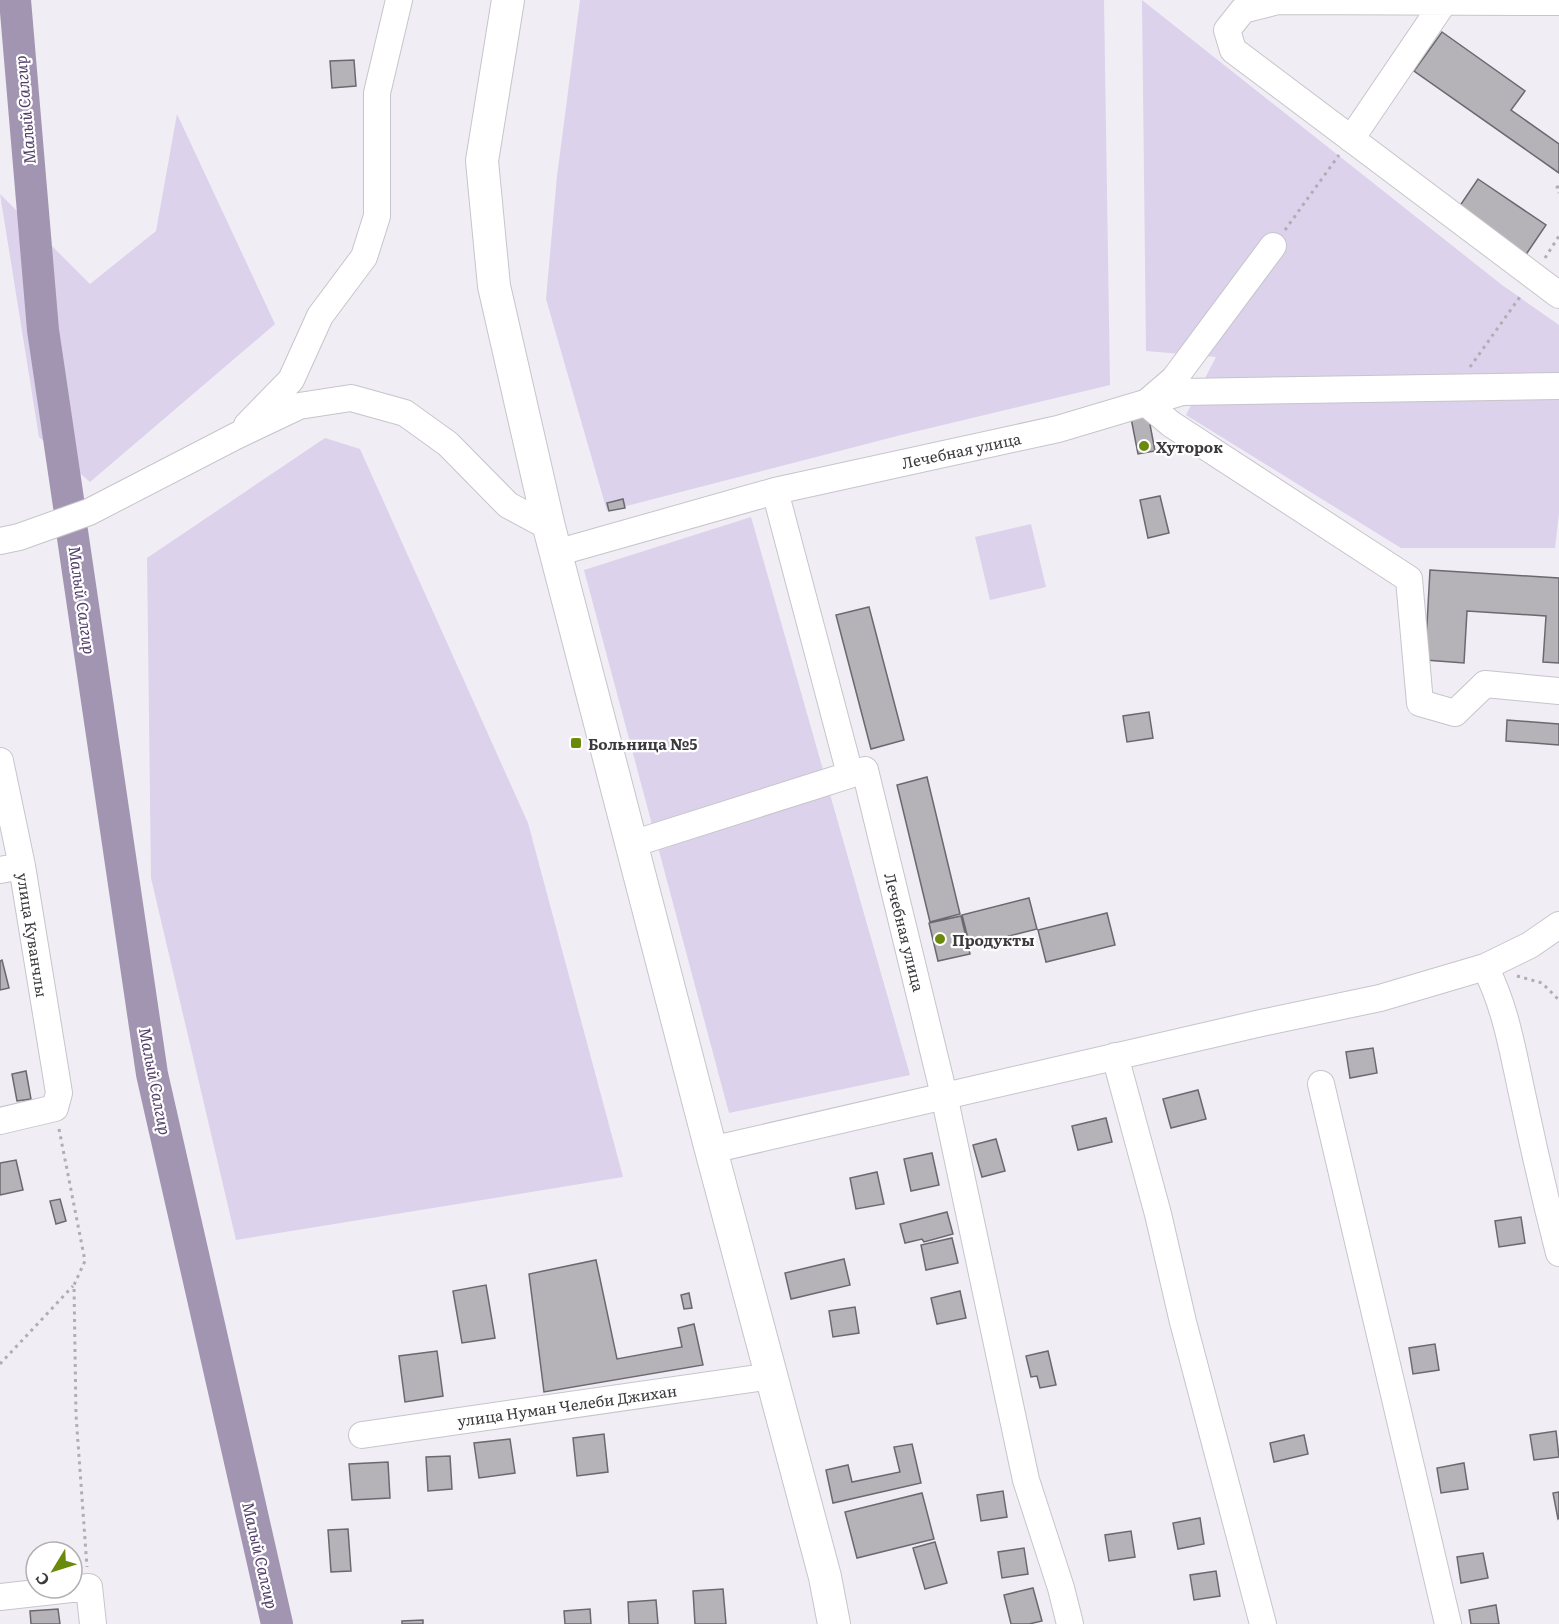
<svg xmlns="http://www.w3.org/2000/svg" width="1559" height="1624" viewBox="0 0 1559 1624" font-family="Literata,serif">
	<rect width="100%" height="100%" fill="#f0edf5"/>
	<path fill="#dcd2eb" d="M580,0H1104L1110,385L901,435L607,511L546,299L557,176Z
		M1142,0L1502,285L1559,325V513L1555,548H1401L1186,415L1216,357L1146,351Z
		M177,114L275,324L90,482L39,437L0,194L90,284L156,231Z
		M325,438L360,449L528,823L623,1177L236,1240L151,878L147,558Z
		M751,517L910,1075L729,1113L584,570Z
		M1031,524L1046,587L990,600L975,537Z"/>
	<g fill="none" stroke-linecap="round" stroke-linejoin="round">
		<path stroke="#a295b2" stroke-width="32" d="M15,0L43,330L69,506
			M72,531L152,1074L277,1624"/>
	</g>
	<path fill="#b5b2b8" stroke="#6b696f" stroke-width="1.5" d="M1442,32L1525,91L1511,110L1559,144V173L1414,71Z
		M354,60L356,86L332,88L330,61Z
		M1478,179L1546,225L1525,256L1457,210Z
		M1148,414L1155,451L1138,454L1131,418Z
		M1160,496L1169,533L1148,538L1140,500Z
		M623,499L625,508L609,511L607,503Z
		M1430,570L1559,578V663L1543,662L1546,616L1467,611L1464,663L1425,660Z
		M869,607L904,740L871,749L836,615Z
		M1149,712L1153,738L1127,742L1123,716Z
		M1507,720L1559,724V745L1506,741Z
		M927,777L960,914L930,922L897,785Z
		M1029,898L1037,929L970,946L962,915Z
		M1107,913L1115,945L1046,962L1038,930Z
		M961,916L970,954L938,961L929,923Z
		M2,960L9,988L0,990V961Z
		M1373,1048L1377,1073L1350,1078L1346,1052Z
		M26,1071L31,1099L17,1101L12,1074Z
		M1198,1090L1206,1119L1171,1128L1163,1099Z
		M1106,1118L1112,1142L1078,1150L1072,1126Z
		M996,1139L1005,1171L982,1177L973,1145Z
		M932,1153L939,1185L911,1191L904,1159Z
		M16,1160L23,1190L0,1195V1163Z
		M877,1172L884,1204L856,1209L850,1178Z
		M60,1199L66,1221L56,1224L50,1201Z
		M947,1212L953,1234L924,1242L922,1239L905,1243L900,1224Z
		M1521,1217L1525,1243L1499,1247L1495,1221Z
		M952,1238L958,1263L926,1270L921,1245Z
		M844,1259L850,1285L791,1299L785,1273Z
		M596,1260L617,1359L682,1347L678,1328L694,1324L703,1365L544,1392L529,1274Z
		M486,1285L495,1338L462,1343L453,1291Z
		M960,1291L966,1318L937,1324L931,1298Z
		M689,1293L692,1308L684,1309L681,1295Z
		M855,1307L859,1333L833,1337L829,1311Z
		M1435,1344L1439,1370L1413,1374L1409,1348Z
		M437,1351L443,1396L405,1402L399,1356Z
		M1048,1351L1056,1385L1040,1388L1037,1376L1031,1377L1026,1356Z
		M1556,1431L1559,1457L1534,1460L1530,1435Z
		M604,1434L608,1472L577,1476L573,1438Z
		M1304,1435L1308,1454L1274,1462L1270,1443Z
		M510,1439L515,1473L479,1478L474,1443Z
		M912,1444L921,1483L833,1503L826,1470L848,1465L852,1482L900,1472L894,1447Z
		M450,1456L452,1489L428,1491L426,1457Z
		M388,1462L390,1498L352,1500L349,1464Z
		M1464,1463L1468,1489L1441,1493L1437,1468Z
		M1003,1491L1007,1517L981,1521L977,1495Z
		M1559,1492V1518L1558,1519L1553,1493Z
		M922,1493L934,1539L857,1558L845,1512Z
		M1200,1518L1204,1544L1178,1549L1173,1523Z
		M348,1529L351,1571L331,1572L328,1530Z
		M1131,1531L1135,1557L1109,1561L1105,1535Z
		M935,1542L947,1583L925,1589L913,1548Z
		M1024,1548L1028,1574L1002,1578L998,1552Z
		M1483,1553L1488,1578L1461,1583L1457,1557Z
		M1216,1571L1220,1596L1194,1600L1190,1575Z
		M1033,1588L1042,1621L1029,1624H1011L1004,1595Z
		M723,1589L726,1624H695L693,1591Z
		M656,1600L658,1624H629L628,1602Z
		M1496,1605L1499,1624H1471L1469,1610Z
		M58,1609L60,1624H31L30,1611Z
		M590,1609L591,1624H565L564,1611Z
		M423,1620V1624H402V1621Z"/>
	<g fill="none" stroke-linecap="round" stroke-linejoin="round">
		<g stroke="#c7c4cb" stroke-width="28">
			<path id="minor" d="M1559,2L1278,1L1243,10L1227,30L1233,50L1559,295
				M1351,139L1444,2
				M1273,246L1174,379L1146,403L1171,424L1409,579L1420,703L1455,713L1485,684L1559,691
				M247,425L291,380L320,316L364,257L377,216V93L399,0
				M775,491L850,774
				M0,541L19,537L89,512L236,436L299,406L351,398L405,413L448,444L508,505L549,527
				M556,553L775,491L1058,429L1182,392L1559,386
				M0,761L22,866L59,1093L55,1108L0,1121
				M632,844L865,770L944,1095L1026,1480L1061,1588L1070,1624
				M0,870L22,866
				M1485,967C1506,1007 1513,1053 1523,1098C1534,1150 1546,1202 1559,1253
				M1115,1056L1158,1214L1183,1322L1263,1624
				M1321,1084L1448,1624
				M711,1150L1261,1023L1380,998L1485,967L1530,945L1559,925
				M362,1435L772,1376
				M0,1597L89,1587L93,1624"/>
		</g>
		<g stroke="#c7c4cb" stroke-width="34">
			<path id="major" d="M508,0L482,161L494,286L549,527L711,1150L825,1577L834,1624"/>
		</g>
		<path stroke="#b0adb4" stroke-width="3" stroke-dasharray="3 4.5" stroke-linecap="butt" d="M1559,187H1557L1559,193
			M1285,230L1339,155
			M1545,258L1559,236
			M1470,367L1522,294
			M1517,976L1542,983L1559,1000
			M59,1129L85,1261L74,1285L76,1415L87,1567
			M0,1364L73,1286"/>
		<use href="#minor" stroke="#fff" stroke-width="26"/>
		<use href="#major" stroke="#fff" stroke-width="32"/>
	</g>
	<g fill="#698a0b" stroke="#fff" stroke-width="2">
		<circle cx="1144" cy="446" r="6"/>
		<rect x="570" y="737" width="12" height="12" rx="3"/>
		<circle cx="940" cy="939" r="6"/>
	</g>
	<g text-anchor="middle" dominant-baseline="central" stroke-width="4.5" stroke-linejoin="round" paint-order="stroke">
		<g font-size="15" font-weight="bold" fill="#3c3a3d" stroke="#fff" text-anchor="start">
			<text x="1156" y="446">Хуторок</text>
			<text x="588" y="743">Больница №5</text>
			<text x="952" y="939">Продукты</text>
		</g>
		<g font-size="15" fill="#3c3a3d" stroke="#fff">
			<text transform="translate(961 450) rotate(-12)">Лечебная улица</text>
			<text transform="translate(905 932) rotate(76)">Лечебная улица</text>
			<text transform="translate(33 935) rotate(81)">улица Куванчлы</text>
			<text transform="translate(567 1405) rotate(-8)">улица Нуман Челеби Джихан</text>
		</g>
		<g font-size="16" font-style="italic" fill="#523e69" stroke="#fff">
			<text transform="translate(24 110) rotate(-95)">Малый Салгир</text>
			<text transform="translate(83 600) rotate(82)">Малый Салгир</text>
			<text transform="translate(156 1081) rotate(79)">Малый Салгир</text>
			<text transform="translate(261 1555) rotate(77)">Малый Салгир</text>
		</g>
	</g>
	<g transform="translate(54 1570) rotate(232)"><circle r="28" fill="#ffffff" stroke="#b1b0b1" stroke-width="1.5"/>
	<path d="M0-4.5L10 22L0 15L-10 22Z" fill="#698a0b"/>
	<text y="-9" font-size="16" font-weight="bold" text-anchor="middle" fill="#3c3a3d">С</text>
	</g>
</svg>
